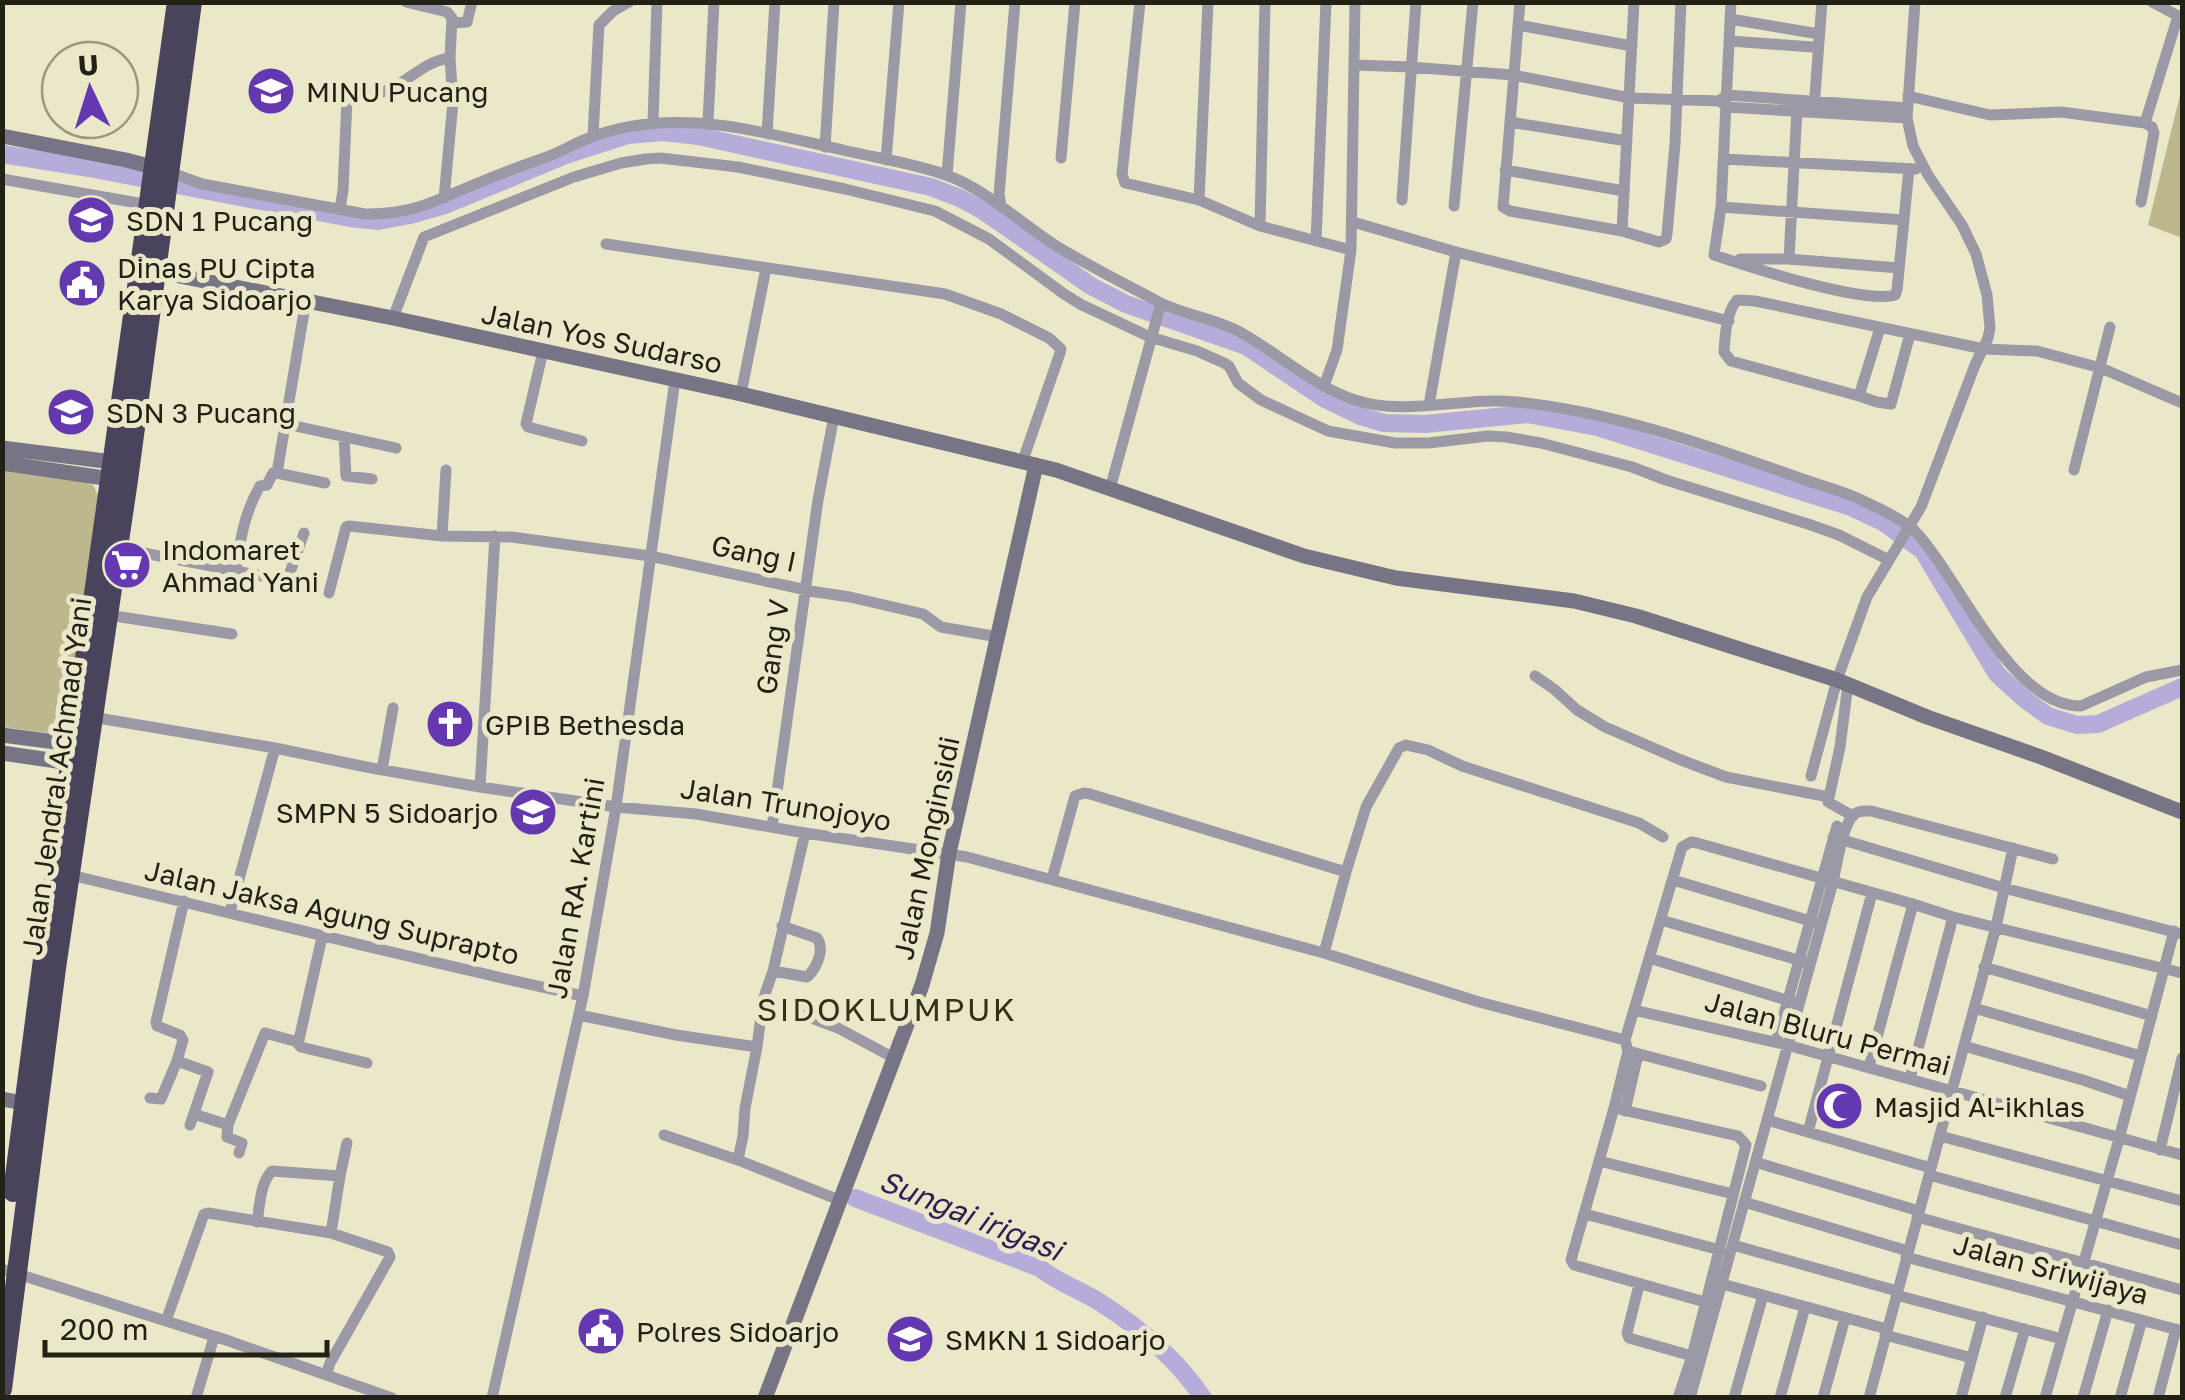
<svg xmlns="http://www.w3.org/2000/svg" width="2185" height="1400" viewBox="0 0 2185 1400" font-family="'Golos Text',sans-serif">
	<rect width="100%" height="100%" fill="#ebe7c9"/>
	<path fill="#bcb78c" d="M2182,87V238L2148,225Z
		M2,470L87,483L93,485L99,497L66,731L57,734L3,727Z"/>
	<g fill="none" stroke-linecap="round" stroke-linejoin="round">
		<path stroke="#b6acd9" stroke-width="18" d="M2,154L89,168L350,218L378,221L410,215L445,205L566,155L628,135L663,132L698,136L931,187L962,199L982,210L1091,286L1126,304L1246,346L1325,399L1360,416L1384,423L1425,424L1527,414L1597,427L1851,507L1883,522L1923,551L1997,674L2027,701L2048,716L2077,725L2098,724L2182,687
			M855,1198L1040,1268C1058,1283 1081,1290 1101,1303C1140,1328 1177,1359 1203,1398"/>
		<path stroke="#9b99a5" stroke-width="11" d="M406,2L447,12L452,18L450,58L453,102L444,198
			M1140,2L1122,174L1125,183L1199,200L1260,226L1351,250
			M1520,2L1503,207L1510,211L1622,231L1659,242L1666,239L1667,234L1675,144L1681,2
			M1731,2L1721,207L1714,255C1750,267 1863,304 1895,295L1897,290L1909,169
			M2152,2L2182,18
			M1730,19L1819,34
			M452,23L467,22L472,2
			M1518,25L1632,46
			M1730,41L1813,47
			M1355,65L1410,67L1513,75L1630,98L1719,101L1727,95L1908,108
			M1908,96L1990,115L2061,112L2145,123L2152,127L2154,133L2141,202
			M1722,103L1727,107L1907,118
			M1814,108L1822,2
			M653,122L657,2
			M708,122L714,2
			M1510,122L1627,141
			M2145,123L2178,16
			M767,134L775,2
			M593,136L599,25L613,11L629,2
			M825,147L834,2
			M1061,158L1075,2
			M1724,159L1916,169
			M886,160L899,2
			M1505,170L1624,191
			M169,172L202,184L365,214C416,215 437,199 483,181C506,171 531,163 554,154C566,149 577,142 589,138C673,105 759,132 843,150C876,158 913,163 946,175C988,190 1021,224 1058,247C1089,266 1127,285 1159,302C1184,315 1214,318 1240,332C1278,353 1313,386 1355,400C1407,417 1464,396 1517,402C1609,411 1707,445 1794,476C1815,484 1837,489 1857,498C1874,506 1903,519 1915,531C1959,577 2011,707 2081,706L2146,677L2182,670
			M947,175L961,2
			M2,179L149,205
			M1199,200L1208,2
			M1402,200L1416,2
			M1001,205L999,195L1015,2
			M1454,206L1473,2
			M1721,207L1904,220
			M340,209L343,190L347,99C364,97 379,95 394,87C414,76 427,61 450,58
			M1353,222L1456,252L1729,321
			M1260,226L1265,2
			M1622,231L1634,2
			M1316,241L1326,2
			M606,244L945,294L1001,314L1049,338L1061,349L1060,353L1022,463
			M1740,259H1789L1899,268
			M1789,259L1797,109
			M393,318L424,237L574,177L621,163L646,159L660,158L738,167L845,189L935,211L989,239L1064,294L1082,305L1150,337L1197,351L1224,363L1229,366L1238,383L1261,400L1328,431L1395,443H1428L1488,436L1506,437L1541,443L1632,467L1666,480L1808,524L1839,535L1889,560
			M1880,328L1859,396L1731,361L1724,352C1725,336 1726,313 1737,300L1755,301L1984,349L2037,351L2101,368L2182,403
			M543,351L526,424L528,427L582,441
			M1324,386L1337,350L1351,250L1355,2
			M741,394L766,268
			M1859,396L1877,402L1891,404L1910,334
			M1429,405L1456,252
			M286,424L396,448
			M344,437L346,476L372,479
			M2074,470L2110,327
			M277,473L325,483
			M1110,489L1161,303
			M442,536L446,470
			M118,548L278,579L289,575L304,533
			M236,571C240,541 244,513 260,486L267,485L273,473H277L306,300
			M329,593L346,527L349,526L442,536L512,537L650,556L816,592L850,597L923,614L941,627L998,637
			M108,615L232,634
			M1535,676L1554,689L1577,710L1605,727L1681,760L1726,777L1829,797
			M1848,684L1840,747L1828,802L1853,816
			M92,717L275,748L366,767L480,787L616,807L696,814L805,833L967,857L1324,953L1479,1002L1625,1040
			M382,770L393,708
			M1811,776L1837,680L1867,597L1921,507L1975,365L1988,338L1990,328L1987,295L1976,254L1962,225L1928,175L1913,146L1907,118L1915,2
			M480,787L495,536
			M772,827L818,500L834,416
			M1833,837L2004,888L2182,934
			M1346,872L1366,807L1399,748L1406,745L1428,750L1462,766L1639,823L1663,837
			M70,875C241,915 411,959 583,996
			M1052,879L1075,796L1084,793L1090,794L1346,872L1324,953
			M1673,880L1817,923
			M230,912L275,748
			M1661,920L1805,962
			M322,937L298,1044L301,1047L367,1063
			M1649,958L1793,1002
			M1984,967L2152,1016
			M773,971L807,977C817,968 825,949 817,938L782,926
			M763,1000L838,1028L894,1058
			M1974,1008L2141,1056
			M1634,1010L1787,1045L2182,1155
			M579,1015L676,1035L757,1047
			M1776,1042L1837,826
			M1964,1046L2083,1080L2130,1096
			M1628,1051L1761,1086
			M177,1061L208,1072L190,1125
			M1869,1067L1913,904
			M1910,1079L1953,917
			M150,1098L161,1099L177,1061L183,1040L180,1035L157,1026L156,1022L184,901
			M1614,1108L1738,1136L1746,1145L1692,1356L1678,1398
			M1625,1111L1638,1054
			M194,1114L228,1125
			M1767,1120L1931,1168
			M1808,1132L1872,893
			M664,1135L738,1160L839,1200
			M1940,1136L2182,1201
			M2160,1150L2182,1058
			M239,1153L242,1143L227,1137L228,1125L265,1033L298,1042
			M738,1160L743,1136L745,1108L757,1047L763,1000L773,971L805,833
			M1599,1161L1733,1194
			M1755,1162L1919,1211
			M1929,1175L2182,1245
			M340,1176L347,1143
			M1744,1202L1908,1251
			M1585,1214L1720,1250
			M1917,1217L2182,1290
			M257,1222C260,1205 260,1183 272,1171L340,1176L331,1233
			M1733,1245L1897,1291
			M1906,1257L2182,1331
			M2,1269L226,1340L392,1398
			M1722,1284L1887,1329
			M1639,1285L1627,1333L1629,1338L1692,1356
			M1896,1295L2062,1339
			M1705,1302L1574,1265L1571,1260L1614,1108L1628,1051L1625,1040L1682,847L1691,842L1697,843L1913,904L1953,917L2182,973
			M166,1321L204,1214L208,1213L331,1233L388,1252L390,1257L330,1363L326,1375
			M1885,1335L1972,1358
			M196,1398L214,1337
			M492,1398L583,996L616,807L675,380
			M1690,1398L1833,882C1837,865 1842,826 1854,814C1860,810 1865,811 1871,811L2053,859
			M1734,1398L1763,1295
			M1780,1398L1805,1307
			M1823,1398L1845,1318
			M1869,1398L1996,927L2013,848
			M1961,1398L1983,1317
			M2005,1398L2025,1329
			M2045,1398L2119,1139L2174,931
			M2083,1398L2108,1310
			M2120,1398L2142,1320
			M2158,1398L2176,1329"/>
		<path stroke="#777485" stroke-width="15" d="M2,136L126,160L160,169
			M154,271L393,318L741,394L1056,470L1304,556L1396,578L1574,601L1636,616L1837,680L1927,717L2041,757L2182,812
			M2,448L113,462
			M2,463L111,479
			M2,735L79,745
			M2,753L77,764
			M2,1099L23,1103
			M765,1398L922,985L937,933L949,853L1036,465"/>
		<path stroke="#49435b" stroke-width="20" d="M13,1192L46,936L177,2
			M2,1389L56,968L128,480L192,2"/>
	</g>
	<defs>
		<g id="school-disc" transform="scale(2.5)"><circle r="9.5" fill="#6439b0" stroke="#ebe7c9"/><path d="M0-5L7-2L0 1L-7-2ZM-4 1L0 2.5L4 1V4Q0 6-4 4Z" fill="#fff"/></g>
		<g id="civic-disc" transform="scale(2.5)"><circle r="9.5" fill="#6439b0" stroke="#ebe7c9"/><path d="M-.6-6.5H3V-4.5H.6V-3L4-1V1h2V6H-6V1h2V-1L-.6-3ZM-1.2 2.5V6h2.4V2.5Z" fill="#fff"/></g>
		<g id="supermarket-disc" transform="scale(2.5)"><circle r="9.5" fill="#6439b0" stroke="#ebe7c9"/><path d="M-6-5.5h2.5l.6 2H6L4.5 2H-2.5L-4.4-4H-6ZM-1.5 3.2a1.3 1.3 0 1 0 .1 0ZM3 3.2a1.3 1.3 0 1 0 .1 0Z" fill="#fff"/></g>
		<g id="church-disc" transform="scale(2.5)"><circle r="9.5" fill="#6439b0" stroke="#ebe7c9"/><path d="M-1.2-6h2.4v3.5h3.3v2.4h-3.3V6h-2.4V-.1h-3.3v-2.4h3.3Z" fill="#fff"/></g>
		<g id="mosque-disc" transform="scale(2.5)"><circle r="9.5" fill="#6439b0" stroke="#ebe7c9"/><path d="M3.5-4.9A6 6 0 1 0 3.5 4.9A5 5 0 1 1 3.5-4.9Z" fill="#fff"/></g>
	</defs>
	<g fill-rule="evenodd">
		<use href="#school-disc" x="271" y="91"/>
		<use href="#school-disc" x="91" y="220"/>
		<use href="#civic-disc" x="82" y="283"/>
		<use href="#school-disc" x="71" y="412"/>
		<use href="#supermarket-disc" x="127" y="565"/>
		<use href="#church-disc" x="450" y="724"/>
		<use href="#school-disc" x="533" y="812"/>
		<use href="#mosque-disc" x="1839" y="1106"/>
		<use href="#civic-disc" x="601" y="1331"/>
		<use href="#school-disc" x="910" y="1339"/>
	</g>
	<g text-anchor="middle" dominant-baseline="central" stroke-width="10" stroke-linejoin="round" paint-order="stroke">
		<g font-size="28" fill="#222116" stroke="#ebe7c9" text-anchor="start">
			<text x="306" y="91">MINU Pucang</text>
			<text x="126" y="220">SDN 1 Pucang</text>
			<text x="117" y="267">Dinas PU Cipta<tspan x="117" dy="32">Karya Sidoarjo</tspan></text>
			<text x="106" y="412">SDN 3 Pucang</text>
			<text x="162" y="549">Indomaret<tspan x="162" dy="32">Ahmad Yani</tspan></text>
			<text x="485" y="724">GPIB Bethesda</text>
			<text x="498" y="812" text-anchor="end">SMPN 5 Sidoarjo</text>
			<text x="1874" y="1106">Masjid Al-ikhlas</text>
			<text x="636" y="1331">Polres Sidoarjo</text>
			<text x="945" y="1339">SMKN 1 Sidoarjo</text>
		</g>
		<g font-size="28" fill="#222116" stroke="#ebe7c9">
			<text transform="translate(602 338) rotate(12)">Jalan Yos Sudarso</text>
			<text transform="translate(754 553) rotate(12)">Gang I</text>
			<text transform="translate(772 647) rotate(-82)">Gang V</text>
			<text transform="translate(56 776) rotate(-82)">Jalan Jendral Achmad Yani</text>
			<text transform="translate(786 804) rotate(9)">Jalan Trunojoyo</text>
			<text transform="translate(926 848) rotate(-78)">Jalan Monginsidi</text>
			<text transform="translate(575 888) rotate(-80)">Jalan RA. Kartini</text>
			<text transform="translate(332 912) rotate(13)">Jalan Jaksa Agung Suprapto</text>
			<text transform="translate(1828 1033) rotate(15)">Jalan Bluru Permai</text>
			<text transform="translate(2051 1269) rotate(15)">Jalan Sriwijaya</text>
		</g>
		<g font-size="30" font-style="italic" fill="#2f1d53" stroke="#ebe7c9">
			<text transform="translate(971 1215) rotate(22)">Sungai irigasi</text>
		</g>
		<g font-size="32" letter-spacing="2.5" fill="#333017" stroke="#ebe7c9">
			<text x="887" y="1009">SIDOKLUMPUK</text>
		</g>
	</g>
	<rect width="2185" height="1400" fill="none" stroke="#222116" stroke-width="10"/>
	<g transform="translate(90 90) rotate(356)"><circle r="48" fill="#ebe7c9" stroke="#9b9881" stroke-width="2.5"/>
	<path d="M0-8L18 38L0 25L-18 38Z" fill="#6439b0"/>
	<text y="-15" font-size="28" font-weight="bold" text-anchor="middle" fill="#222116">U</text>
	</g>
	<path d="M45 1340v15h282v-15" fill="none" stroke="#222116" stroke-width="5"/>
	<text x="60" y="1340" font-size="30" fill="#222116" stroke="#ebe7c9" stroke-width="8" paint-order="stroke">200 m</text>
</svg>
